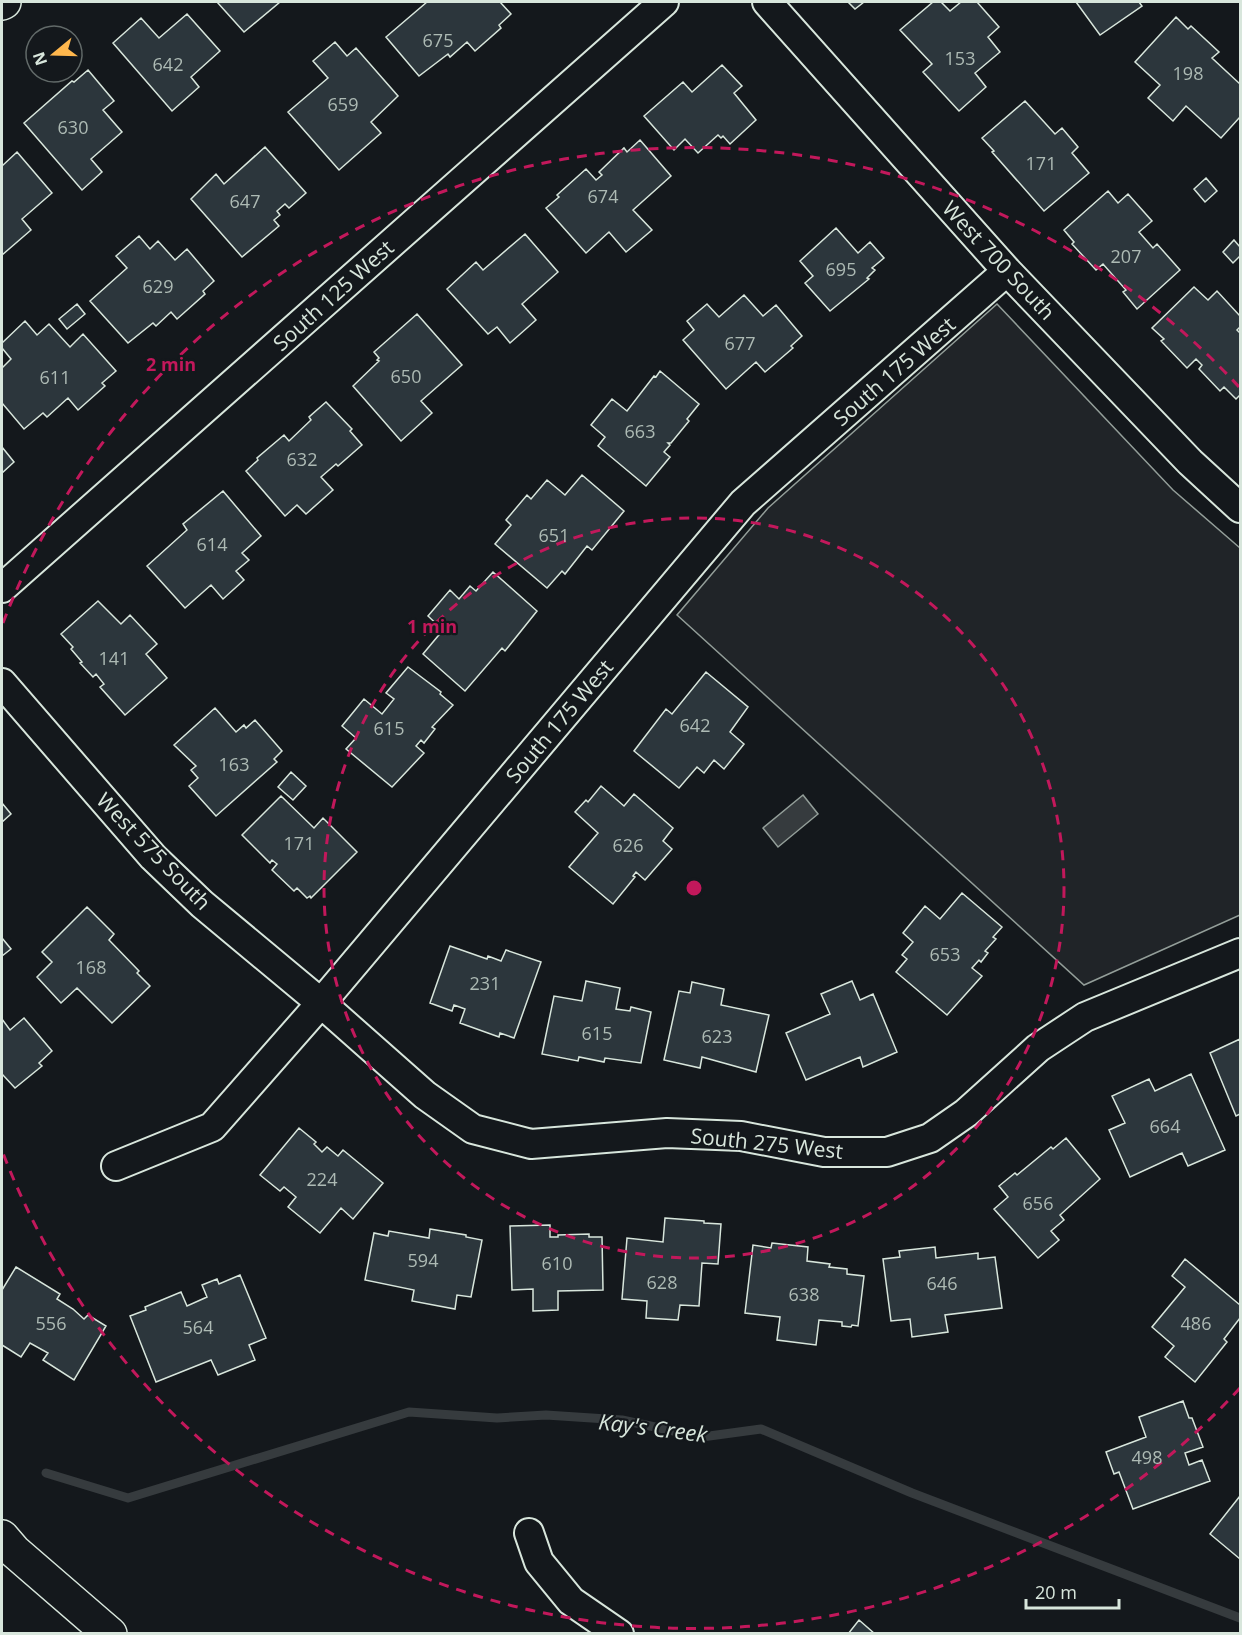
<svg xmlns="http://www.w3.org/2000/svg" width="1242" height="1635" viewBox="0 0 1242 1635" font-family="'Open Sans',sans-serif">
	<rect width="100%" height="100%" fill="#14181c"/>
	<path fill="#202428" stroke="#939e99" stroke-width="1.5" d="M997,304L1173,490L1240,548V915L1084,985L677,615L768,508Z"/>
	<path fill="#363b3e" stroke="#939e99" stroke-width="1.5" d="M803,795L818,814L778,847L763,828Z"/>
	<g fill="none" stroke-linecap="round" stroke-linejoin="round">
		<path stroke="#363b3e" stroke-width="9" d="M46,1473L128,1498L409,1412L497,1418L546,1415L622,1420L702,1437L761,1429L912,1493L1240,1618"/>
	</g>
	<path fill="#2c363c" stroke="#d8e6dc" stroke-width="1.5" d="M217,2H280L244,32Z
		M427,2H500L511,14L499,25L501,28L475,51L467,42L450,57L448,54L419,76L386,37Z
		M848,2H864L855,9Z
		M933,2H941L950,11L961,2H977L999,27L988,37L1000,52L975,73L986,87L959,111L923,72L932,64L900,30Z
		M1076,2H1139L1142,6L1100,35Z
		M187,14L220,51L191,77L199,87L172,111L113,43L141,18L159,38Z
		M1176,17L1188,29L1191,26L1219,52L1212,58L1240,84V117L1221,138L1186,106L1173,121L1148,98L1160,85L1135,62Z
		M335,42L347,56L356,48L398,96L371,122L381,133L339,170L288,112L328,78L313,61Z
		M722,65L742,86L734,93L756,120L730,144L723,136L721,138L718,135L698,153L685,139L674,150L644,116L683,82L692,92Z
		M88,70L114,101L103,110L122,132L91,159L102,172L82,190L24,123L72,81L74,82Z
		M1025,101L1055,134L1062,128L1078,147L1072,153L1089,173L1044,211L992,152L994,151L982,138Z
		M640,140L671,176L633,210L652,230L626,252L609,232L586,253L546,208L559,197L557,195L586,169L596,180L602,175L599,172L624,148L627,152Z
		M265,147L306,193L289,208L285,204L277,211L280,215L274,220L279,226L242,257L191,199L216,174L224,184Z
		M17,152L52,193L22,219L31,230L2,255V166Z
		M1206,178L1217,191L1205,202L1194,189Z
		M1108,191L1118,203L1128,194L1152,221L1139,232L1153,248L1157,244L1180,270L1137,309L1123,292L1126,290L1103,264L1096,270L1072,244L1074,242L1064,230Z
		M836,228L858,253L870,242L884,258L872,268L875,270L867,278L869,279L830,311L805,283L813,276L800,261Z
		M525,234L558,272L522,304L536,320L510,343L497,327L488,334L447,289L476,262L483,270Z
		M139,236L150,249L158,241L175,260L187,249L214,281L203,291L205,294L177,319L171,312L156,326L153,323L128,343L90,301L127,268L116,256Z
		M1234,240L1240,247V256L1233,263L1223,252Z
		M1194,287L1208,300L1217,291L1240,316V327L1237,330L1240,333V395L1236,399L1224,387L1220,391L1199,369L1202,365L1196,359L1187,368L1161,341L1164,339L1152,328Z
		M744,295L763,316L776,305L802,336L791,346L793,348L765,372L756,362L726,389L683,340L694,330L687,321L707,304L719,317Z
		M77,304L85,314L67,329L59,319Z
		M417,314L462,365L421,401L432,413L401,441L353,386L379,361L377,360L379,358L374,352Z
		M25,321L37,335L49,324L70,347L83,334L116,371L102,383L105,386L78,410L68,398L47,417L43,413L24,429L2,403V368L11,359L2,348V343Z
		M660,371L699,404L687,419L689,421L671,443H668L670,445L664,452L670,457L646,486L598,446L605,437L591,425L612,399L627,411L654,376L656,377Z
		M326,402L352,429L350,431L362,445L338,466L336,464L321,477L333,490L306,514L297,505L285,516L246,471L258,460L257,458L284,435L289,441L311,420L309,417Z
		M2,447L14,462L2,473Z
		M582,475L624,511L592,550L587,546L565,574L562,571L547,588L495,544L511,525L506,520L527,495L531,499L547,480L565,495Z
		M223,491L261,536L242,553L249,560L236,571L244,580L223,599L211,585L185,608L147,566L187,530L183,524Z
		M493,572L537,611L505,651L502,648L465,691L423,654L443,630L428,616L450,590L459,599L470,586L476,591Z
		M98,601L121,624L130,615L157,644L146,654L167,678L125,715L100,687L104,684L96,674L93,677L80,663L82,662L71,649L73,647L61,634Z
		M408,667L441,692L440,694L453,705L432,727L435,729L424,743L421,740L416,746L424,753L392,787L346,749L356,738L342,726L364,699L382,714L394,699L386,693Z
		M706,672L748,707L730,732L744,744L724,769L714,760L704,773L697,767L679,788L634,751L666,709L672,714Z
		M215,708L236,732L244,725L246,728L255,720L282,751L274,759L277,762L216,816L189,786L198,778L191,770L196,766L174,745Z
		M291,772L306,786L293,800L278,787Z
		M601,786L624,806L634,794L673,828L663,841L672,849L645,880L636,872L633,876L635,877L613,904L569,867L598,833L575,812L586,800L588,802Z
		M281,796L314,828L323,818L357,852L311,898L310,896L307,898L297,888L294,891L272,870L277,864L272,860L270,863L242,835Z
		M2,803L11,814L2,822Z
		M962,893L1002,927L993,937L996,939L985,951L988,953L981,962L979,960L972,968L982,976L947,1015L896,972L907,959L902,955L913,942L903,933L925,906L940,919Z
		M87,907L114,934L109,940L139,971L137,973L150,986L112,1023L77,988L61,1003L37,977L52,962L42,952Z
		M2,938L11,949L2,956Z
		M450,946L487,959L488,956L501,961L506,950L541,962L514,1038L500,1033L499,1037L460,1023L465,1009L454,1005L452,1011L430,1003Z
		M586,981L620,988L616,1009L630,1011L631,1007L651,1012L641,1063L605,1058L604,1062L579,1057L578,1061L542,1054L554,996L582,1001Z
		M852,981L860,1000L873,994L897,1052L863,1067L860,1057L806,1080L786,1033L830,1014L821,994Z
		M692,982L724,989L721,1005L769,1015L756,1072L702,1057L700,1068L664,1060L679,991L690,993Z
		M24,1018L52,1051L39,1063L42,1066L15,1088L2,1074V1019L10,1030Z
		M1240,1039V1114L1236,1116L1210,1053Z
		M1191,1074L1225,1150L1188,1166L1182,1153L1130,1177L1109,1130L1125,1123L1112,1096L1149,1079L1155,1091Z
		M299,1128L316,1142L314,1144L322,1152L327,1147L338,1156L343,1150L383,1183L353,1219L341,1208L320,1233L288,1207L296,1197L284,1187L280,1191L260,1175Z
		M1066,1138L1100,1179L1060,1215L1064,1220L1051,1231L1059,1240L1038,1258L994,1209L1008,1197L999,1186L1015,1173L1017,1175L1051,1147L1053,1149Z
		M665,1218L704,1221V1223L721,1224L718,1264L702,1263L699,1306L680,1305L678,1320L646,1318L647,1301L622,1299L627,1238L663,1242Z
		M550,1225V1237H558V1235L589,1234V1237H602L603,1290L558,1291V1310L533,1311V1289L512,1290L510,1226Z
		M430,1229L466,1235V1237L482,1240L471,1297L457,1295L455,1309L412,1301L414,1290L365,1280L374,1233L388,1236L389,1231L429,1238Z
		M772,1243L808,1247L807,1261L830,1264L829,1267L847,1269V1274L864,1276L858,1326L852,1325L851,1327L842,1326V1322L819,1320L816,1345L777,1340L780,1317L745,1313L753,1245L771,1248Z
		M935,1247L936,1258L978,1253V1259L995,1257L1002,1308L945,1315L948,1332L912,1337L910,1319L891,1321L883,1259L900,1257L899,1251Z
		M1185,1259L1240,1305V1318L1224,1339L1227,1342L1195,1382L1165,1357L1174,1346L1152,1327L1185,1287L1172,1276Z
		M16,1267L60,1294L57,1299L73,1309L84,1319L88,1315L106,1326L74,1380L43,1360L48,1353L30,1343L21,1357L2,1345V1290Z
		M240,1275L266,1338L249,1345L255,1360L218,1375L211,1360L156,1382L130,1316L146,1310L145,1307L181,1292L187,1306L207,1297L202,1285L217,1279L219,1284Z
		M1183,1401L1189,1418H1192L1203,1447L1185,1453L1189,1465L1202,1460L1210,1481L1133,1509L1119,1472L1114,1474L1106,1452L1146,1437L1139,1417Z
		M1240,1496V1559L1210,1534Z
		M859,1620L875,1634H848Z"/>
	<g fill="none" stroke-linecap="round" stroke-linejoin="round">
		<g stroke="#d8e6dc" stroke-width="32">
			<path id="street" d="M767,2L1007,271L1190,462L1240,508
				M2,588L664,2
				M2,683L153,857L202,904L321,1003L425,1095L473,1129L531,1144L667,1133L741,1136L824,1152H887L930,1138L966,1113L1038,1048L1085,1017L1240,953
				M116,1166L212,1127L321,1003L743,503L1007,271
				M529,1533L539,1562L571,1601L619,1634"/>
		</g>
		<g stroke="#d8e6dc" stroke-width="36">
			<path id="secondary" d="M2,3L4,2
				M2,1537L14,1551L110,1634"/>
		</g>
		<use href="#street" stroke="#14181c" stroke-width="28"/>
		<use href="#secondary" stroke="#14181c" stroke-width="33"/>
	</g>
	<g fill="none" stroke="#c2185b" stroke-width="3" stroke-dasharray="10 8">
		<circle cx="694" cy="888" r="370"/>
		<path d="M1240 1388A740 740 0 0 1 3 1153M3 623A740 740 0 0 1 1240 388"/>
	</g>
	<g text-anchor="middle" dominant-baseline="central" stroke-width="4.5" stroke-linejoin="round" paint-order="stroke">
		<g font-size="18" fill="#adbab4">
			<text x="438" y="40">675</text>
			<text x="960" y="58">153</text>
			<text x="168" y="64">642</text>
			<text x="1188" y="73">198</text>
			<text x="343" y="104">659</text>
			<text x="73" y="127">630</text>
			<text x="1041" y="163">171</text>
			<text x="603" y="196">674</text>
			<text x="245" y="201">647</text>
			<text x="1126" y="256">207</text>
			<text x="841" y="269">695</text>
			<text x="158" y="286">629</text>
			<text x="740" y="343">677</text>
			<text x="406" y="376">650</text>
			<text x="55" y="377">611</text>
			<text x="640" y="431">663</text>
			<text x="302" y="459">632</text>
			<text x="554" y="535">651</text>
			<text x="212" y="544">614</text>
			<text x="114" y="658">141</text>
			<text x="695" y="725">642</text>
			<text x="389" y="728">615</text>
			<text x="234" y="764">163</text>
			<text x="299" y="843">171</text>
			<text x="628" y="845">626</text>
			<text x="945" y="954">653</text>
			<text x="91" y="967">168</text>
			<text x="485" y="983">231</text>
			<text x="597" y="1033">615</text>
			<text x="717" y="1036">623</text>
			<text x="1165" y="1126">664</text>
			<text x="322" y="1179">224</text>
			<text x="1038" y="1203">656</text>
			<text x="423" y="1260">594</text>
			<text x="557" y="1263">610</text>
			<text x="662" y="1282">628</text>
			<text x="942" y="1283">646</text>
			<text x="804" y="1294">638</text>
			<text x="51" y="1323">556</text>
			<text x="1196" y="1323">486</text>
			<text x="198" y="1327">564</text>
			<text x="1147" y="1457">498</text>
		</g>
		<g font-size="21" fill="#d8e6dc" stroke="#14181c">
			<text transform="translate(999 260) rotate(47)">West 700 South</text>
			<text transform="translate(333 295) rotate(-42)">South 125 West</text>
			<text transform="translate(894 371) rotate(-41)">South 175 West</text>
			<text transform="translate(559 721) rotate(-50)">South 175 West</text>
			<text transform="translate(154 851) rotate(46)">West 575 South</text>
			<text transform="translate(767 1143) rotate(6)">South 275 West</text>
		</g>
		<g font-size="22" font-style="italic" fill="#d8e6dc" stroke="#14181c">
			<text transform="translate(653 1427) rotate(7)">Kay's Creek</text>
		</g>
	</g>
	<circle cx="694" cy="888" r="9" fill="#c2185b" stroke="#14181c" stroke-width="3"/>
	<g font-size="18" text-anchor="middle" font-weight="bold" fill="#c2185b" stroke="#14181c" stroke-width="4.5" stroke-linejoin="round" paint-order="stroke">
		<text x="171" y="371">2 min</text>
		<text x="432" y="633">1 min</text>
	</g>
	<rect width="1242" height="1635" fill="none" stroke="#d8e6dc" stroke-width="6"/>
	<g transform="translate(54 54) rotate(251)"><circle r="28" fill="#14181c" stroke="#626a69" stroke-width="1.5"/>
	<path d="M0-4.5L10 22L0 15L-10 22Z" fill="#ffb74d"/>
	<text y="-9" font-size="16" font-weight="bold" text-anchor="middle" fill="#d8e6dc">N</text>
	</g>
	<path d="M1026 1599v9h93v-9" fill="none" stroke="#d8e6dc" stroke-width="3"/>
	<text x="1035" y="1599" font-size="18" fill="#d8e6dc" stroke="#14181c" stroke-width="4.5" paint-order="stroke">20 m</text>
</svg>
